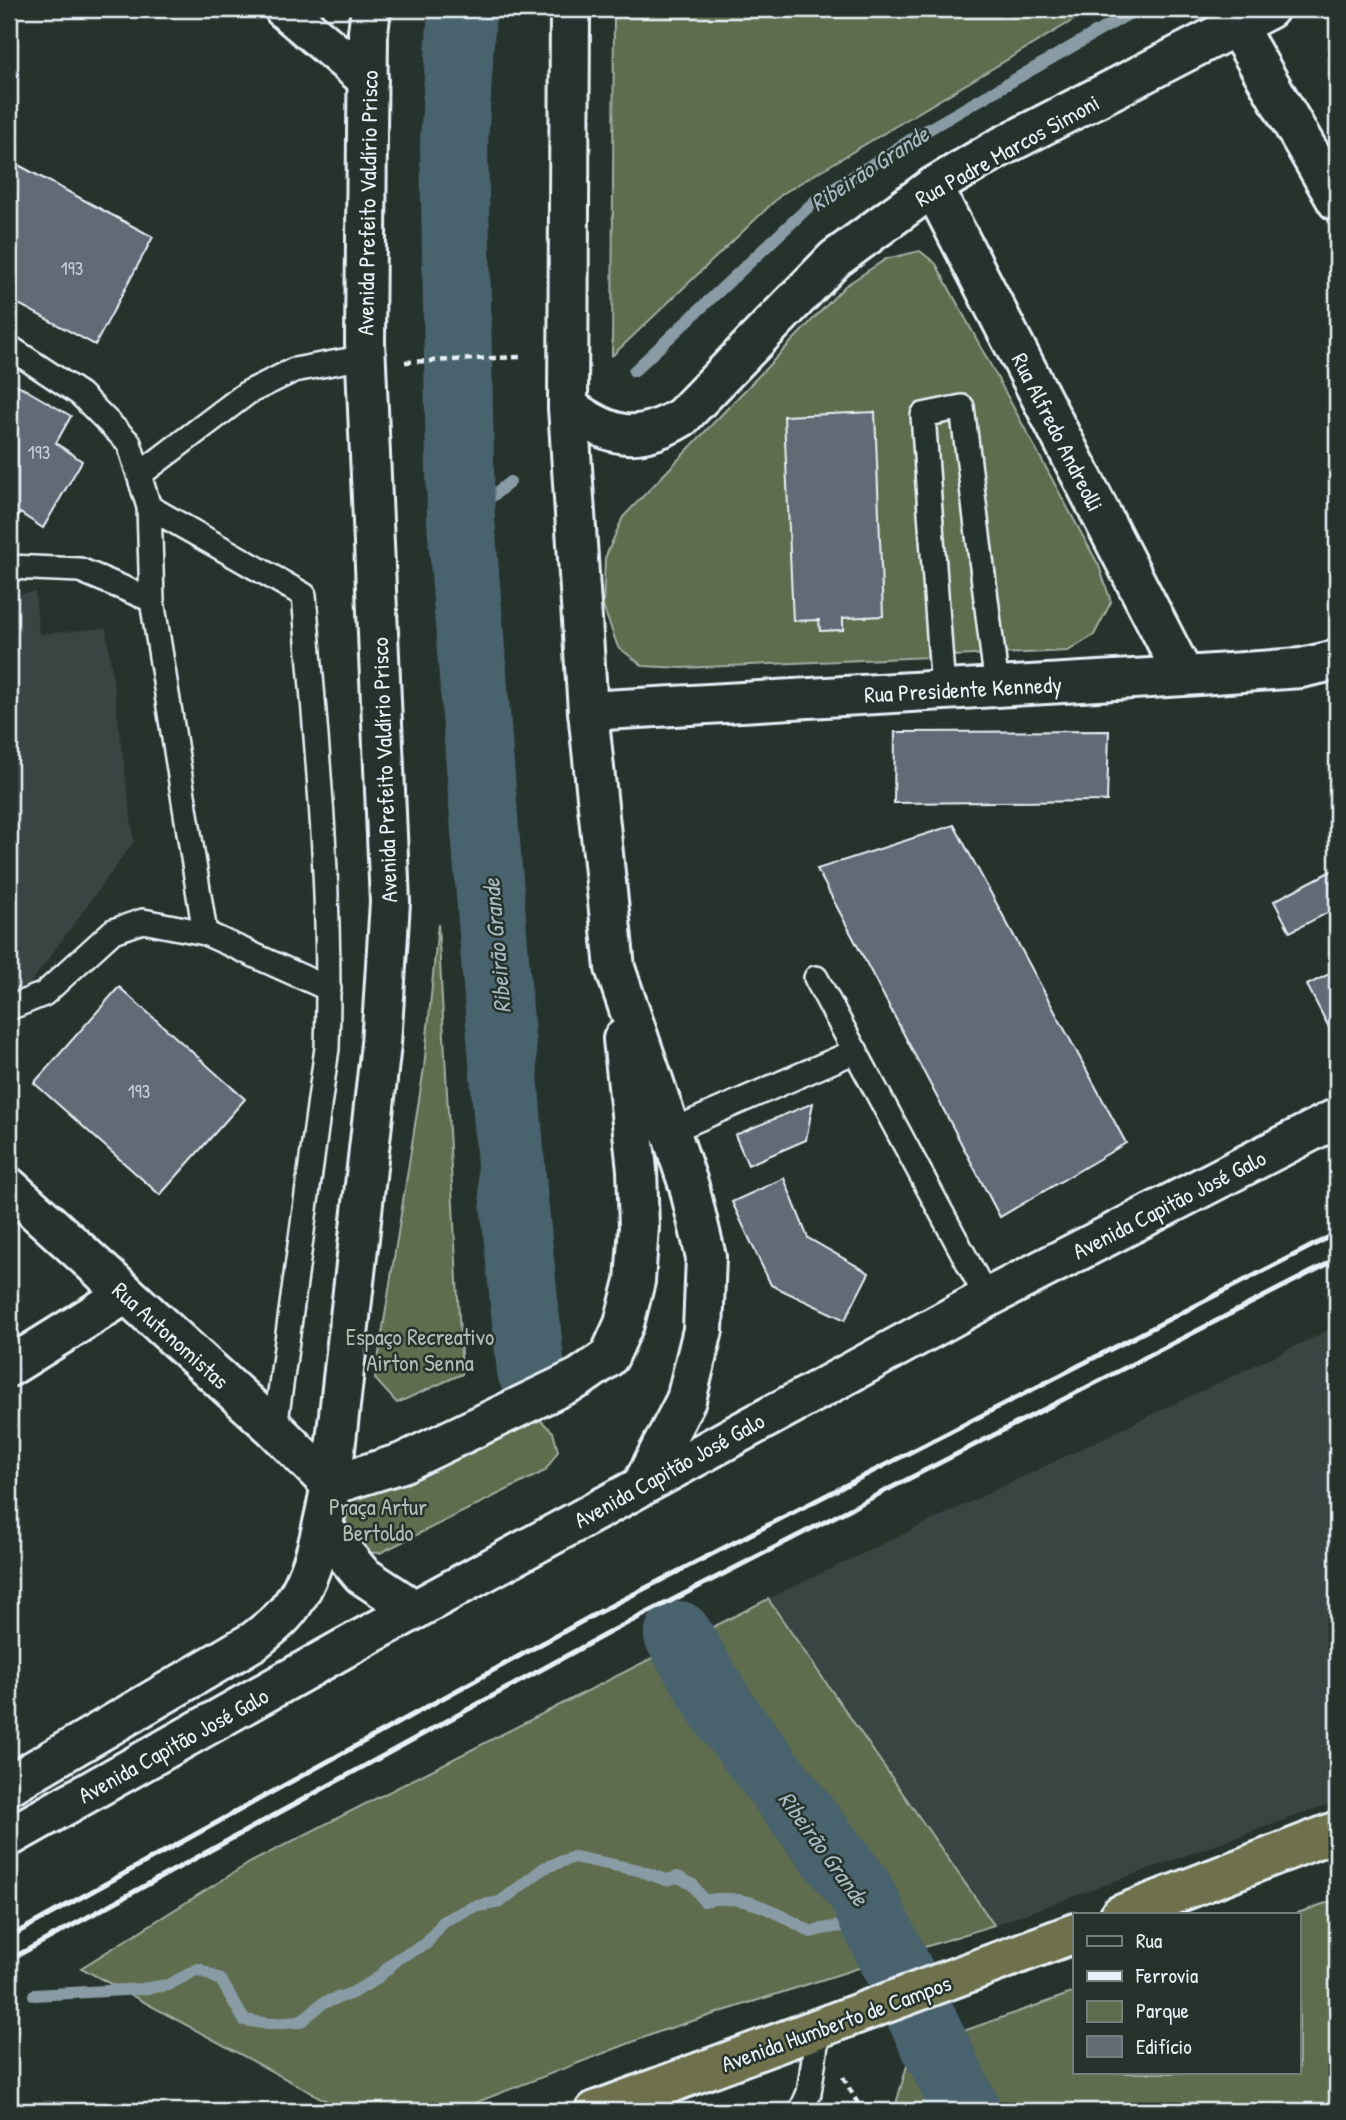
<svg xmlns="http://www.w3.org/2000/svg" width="1346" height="2120" viewBox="0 0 1346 2120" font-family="'Patrick Hand',sans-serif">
	<rect width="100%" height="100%" fill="#26332d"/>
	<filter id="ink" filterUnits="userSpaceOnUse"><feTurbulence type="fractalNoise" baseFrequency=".0143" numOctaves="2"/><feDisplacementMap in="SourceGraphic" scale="14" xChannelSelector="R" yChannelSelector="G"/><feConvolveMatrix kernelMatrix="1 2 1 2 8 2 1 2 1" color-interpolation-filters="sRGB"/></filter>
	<g filter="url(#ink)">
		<path fill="#384442" d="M35,592L39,634L106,628L134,841L25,991L9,992V595Z
			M1337,1326V1801L994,1925L768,1599Z"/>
		<path fill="#5e6c4e" stroke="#a3aea3" stroke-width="2" d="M614,9H1092L782,194L612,356Z
			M920,251L936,264L1099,566L1111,602L1094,635L1068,651L682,668L643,666L618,647L603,606L605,558L623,517L845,286L886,259Z
			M438,924L462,1374L397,1403L375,1379L424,1068Z
			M538,1418L553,1432L558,1451L545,1471L380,1553L356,1552L345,1526L350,1497Z
			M768,1599L994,1925L661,2031L454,2111H345L81,1968L251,1862Z
			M1337,1899V2111H988L949,2036L1075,1992V2073H1299V1915H1292Z
			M912,2048L942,2111H894Z"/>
		<path fill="#49646e" stroke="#899ca5" stroke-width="2" d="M949,2036L988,2111H942L912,2048Z"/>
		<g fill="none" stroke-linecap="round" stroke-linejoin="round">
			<path stroke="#a8b9c1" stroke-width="2" d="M948,2111L923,2054L944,2045L980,2111
				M956,2111L936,2061L939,2056L943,2058L970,2111"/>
			<path stroke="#899ca5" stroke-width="12" d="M634,371L816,200L910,140L1137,9
				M461,521L510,482
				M34,1995L142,1989L168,1985L198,1969L221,1980L244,2020L269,2024L300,2022L323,2003L352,1993L375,1980L399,1958L426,1944L444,1921L473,1907L500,1902L544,1868L574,1857L638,1870L666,1880L678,1877L693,1885L704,1901C744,1892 777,1912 811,1932C843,1923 852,1924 882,1938"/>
			<path stroke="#49646e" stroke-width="68" d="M462,9L454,143L461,521L513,1190L531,1371
				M678,1635L725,1714L859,1889L967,2111"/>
		</g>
		<path fill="#626a74" stroke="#e8f1f8" stroke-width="2" d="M9,160L153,237L95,345L9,299Z
			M9,380L71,416L56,443L82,461L43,528L20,513L9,532Z
			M875,412L883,616L843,618V630L820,631L819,620L793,621L784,416Z
			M1109,731L1107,801L894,803L895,732Z
			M954,825L1126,1143L1000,1217L817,869Z
			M1337,868V908L1290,932L1274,901Z
			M1337,970V1035L1334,1037L1307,985Z
			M119,987L245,1099L160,1195L34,1083Z
			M813,1103L806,1140L748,1165L735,1135Z
			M784,1178L808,1238L869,1273L845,1320L771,1285L732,1202Z"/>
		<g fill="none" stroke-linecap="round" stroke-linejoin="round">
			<g stroke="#e8f1f8" stroke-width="28">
				<path id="service" d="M9,347L80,394L129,443L149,507L152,600
					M139,475L247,393L294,370L366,357
					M149,507L304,595C317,746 332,896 327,1048L275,1429
					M9,567L80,570L152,600L205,933
					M943,690L923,415L962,407L997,687
					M816,978L987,1298
					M9,1008L44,994L113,931L143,921L205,933L329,989
					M671,1131L856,1051
					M801,2111L809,2093L818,2030"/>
			</g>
			<g stroke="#e8f1f8" stroke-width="44">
				<path id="minor" d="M284,9L368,80
					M1237,27L1337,201
					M933,187L1184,676
					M568,407C610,437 636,445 682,417L835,259L933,187L997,149L1269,9
					M588,711L1184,676L1301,668L1337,660
					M9,1187L275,1429L331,1485
					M9,1367L126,1294"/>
			</g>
			<g stroke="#e8f1f8" stroke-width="44">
				<path id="secondary" d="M570,9L568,407L588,711L615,968L689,1186L706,1257L703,1330L686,1400L642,1485
					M331,1485L402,1463L579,1378L609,1357L624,1324L635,1281L639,1227L637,1170L623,1039
					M322,1527L362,1575L415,1610
					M9,1785L254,1641C264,1633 275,1625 283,1616C314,1583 322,1528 331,1485L381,1044L390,902L365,342L368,32L371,9
					M9,1837L341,1650L987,1298L1337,1118"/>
			</g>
			<g stroke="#e8f1f8" stroke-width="44">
				<path id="trunk" d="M1120,1915L1337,1831
					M595,2111L1075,1933"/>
			</g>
			<path stroke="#e8f1f8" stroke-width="4.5" stroke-dasharray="7 5" stroke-linecap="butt" d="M405,362L520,357
				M843,2077L862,2111"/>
			<use href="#service" stroke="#26332d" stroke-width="23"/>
			<use href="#minor" stroke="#26332d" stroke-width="38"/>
			<use href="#secondary" stroke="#26332d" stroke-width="38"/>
			<use href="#trunk" stroke="#6e714b" stroke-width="38"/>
			<path stroke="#e8f1f8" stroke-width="5" d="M9,1937L599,1612L1337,1233
				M9,1960L610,1632L1337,1259"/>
		</g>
	</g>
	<g text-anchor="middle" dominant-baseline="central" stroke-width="5" stroke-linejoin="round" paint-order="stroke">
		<g font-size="19" fill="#c6cfd7">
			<text x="72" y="268">193</text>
			<text x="39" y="452">193</text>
			<text x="139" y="1091">193</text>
		</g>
		<g font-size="23" fill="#e8f1f8" stroke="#26332d">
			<text transform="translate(1007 150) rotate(-29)">Rua Padre Marcos Simoni</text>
			<text transform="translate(367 203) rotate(-89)">Avenida Prefeito Valdírio Prisco</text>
			<text transform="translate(1058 432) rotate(63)">Rua Alfredo Andreolli</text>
			<text transform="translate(963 689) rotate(-3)">Rua Presidente Kennedy</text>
			<text transform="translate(384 770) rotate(-92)">Avenida Prefeito Valdírio Prisco</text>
			<text transform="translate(1169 1204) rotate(-27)">Avenida Capitão José Galo</text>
			<text transform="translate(171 1335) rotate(42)">Rua Autonomistas</text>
			<text transform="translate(669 1470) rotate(-29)">Avenida Capitão José Galo</text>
			<text transform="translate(173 1745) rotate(-29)">Avenida Capitão José Galo</text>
			<text transform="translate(836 2023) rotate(-20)">Avenida Humberto de Campos</text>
		</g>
		<g font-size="23" fill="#b1bcb4" stroke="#26332d">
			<text x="420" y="1336">Espaço Recreativo<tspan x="420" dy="26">Airton Senna</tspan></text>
			<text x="378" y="1506">Praça Artur<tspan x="378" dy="26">Bertoldo</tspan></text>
		</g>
		<g font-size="24" font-style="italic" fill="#a8b9c1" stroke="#26332d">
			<text transform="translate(869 168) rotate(-33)">Ribeirão Grande</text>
			<text transform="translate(496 946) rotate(-95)">Ribeirão Grande</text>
			<text transform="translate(824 1848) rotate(54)">Ribeirão Grande</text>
		</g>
	</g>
	<rect width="1346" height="2120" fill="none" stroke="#26332d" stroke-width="35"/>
	<rect x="18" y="18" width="1311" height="2085" fill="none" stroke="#e8f1f8" stroke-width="2.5" filter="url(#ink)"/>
	<rect x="1073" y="1913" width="228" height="161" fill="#26332d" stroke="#747f7e" stroke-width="2"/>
	<rect x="1087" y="1936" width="35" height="10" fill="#26332d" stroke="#747f7e" stroke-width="2"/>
	<text x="1136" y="1948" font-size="21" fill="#e8f1f8">Rua</text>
	<rect x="1087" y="1971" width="35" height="10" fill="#e8f1f8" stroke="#747f7e" stroke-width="2"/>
	<text x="1136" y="1983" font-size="21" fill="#e8f1f8">Ferrovia</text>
	<rect x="1087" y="2001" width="35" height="21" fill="#5e6c4e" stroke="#747f7e" stroke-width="2"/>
	<text x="1136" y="2018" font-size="21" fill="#e8f1f8">Parque</text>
	<rect x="1087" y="2036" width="35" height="21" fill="#626a74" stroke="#747f7e" stroke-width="2"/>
	<text x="1136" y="2054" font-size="21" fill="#e8f1f8">Edifício</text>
</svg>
